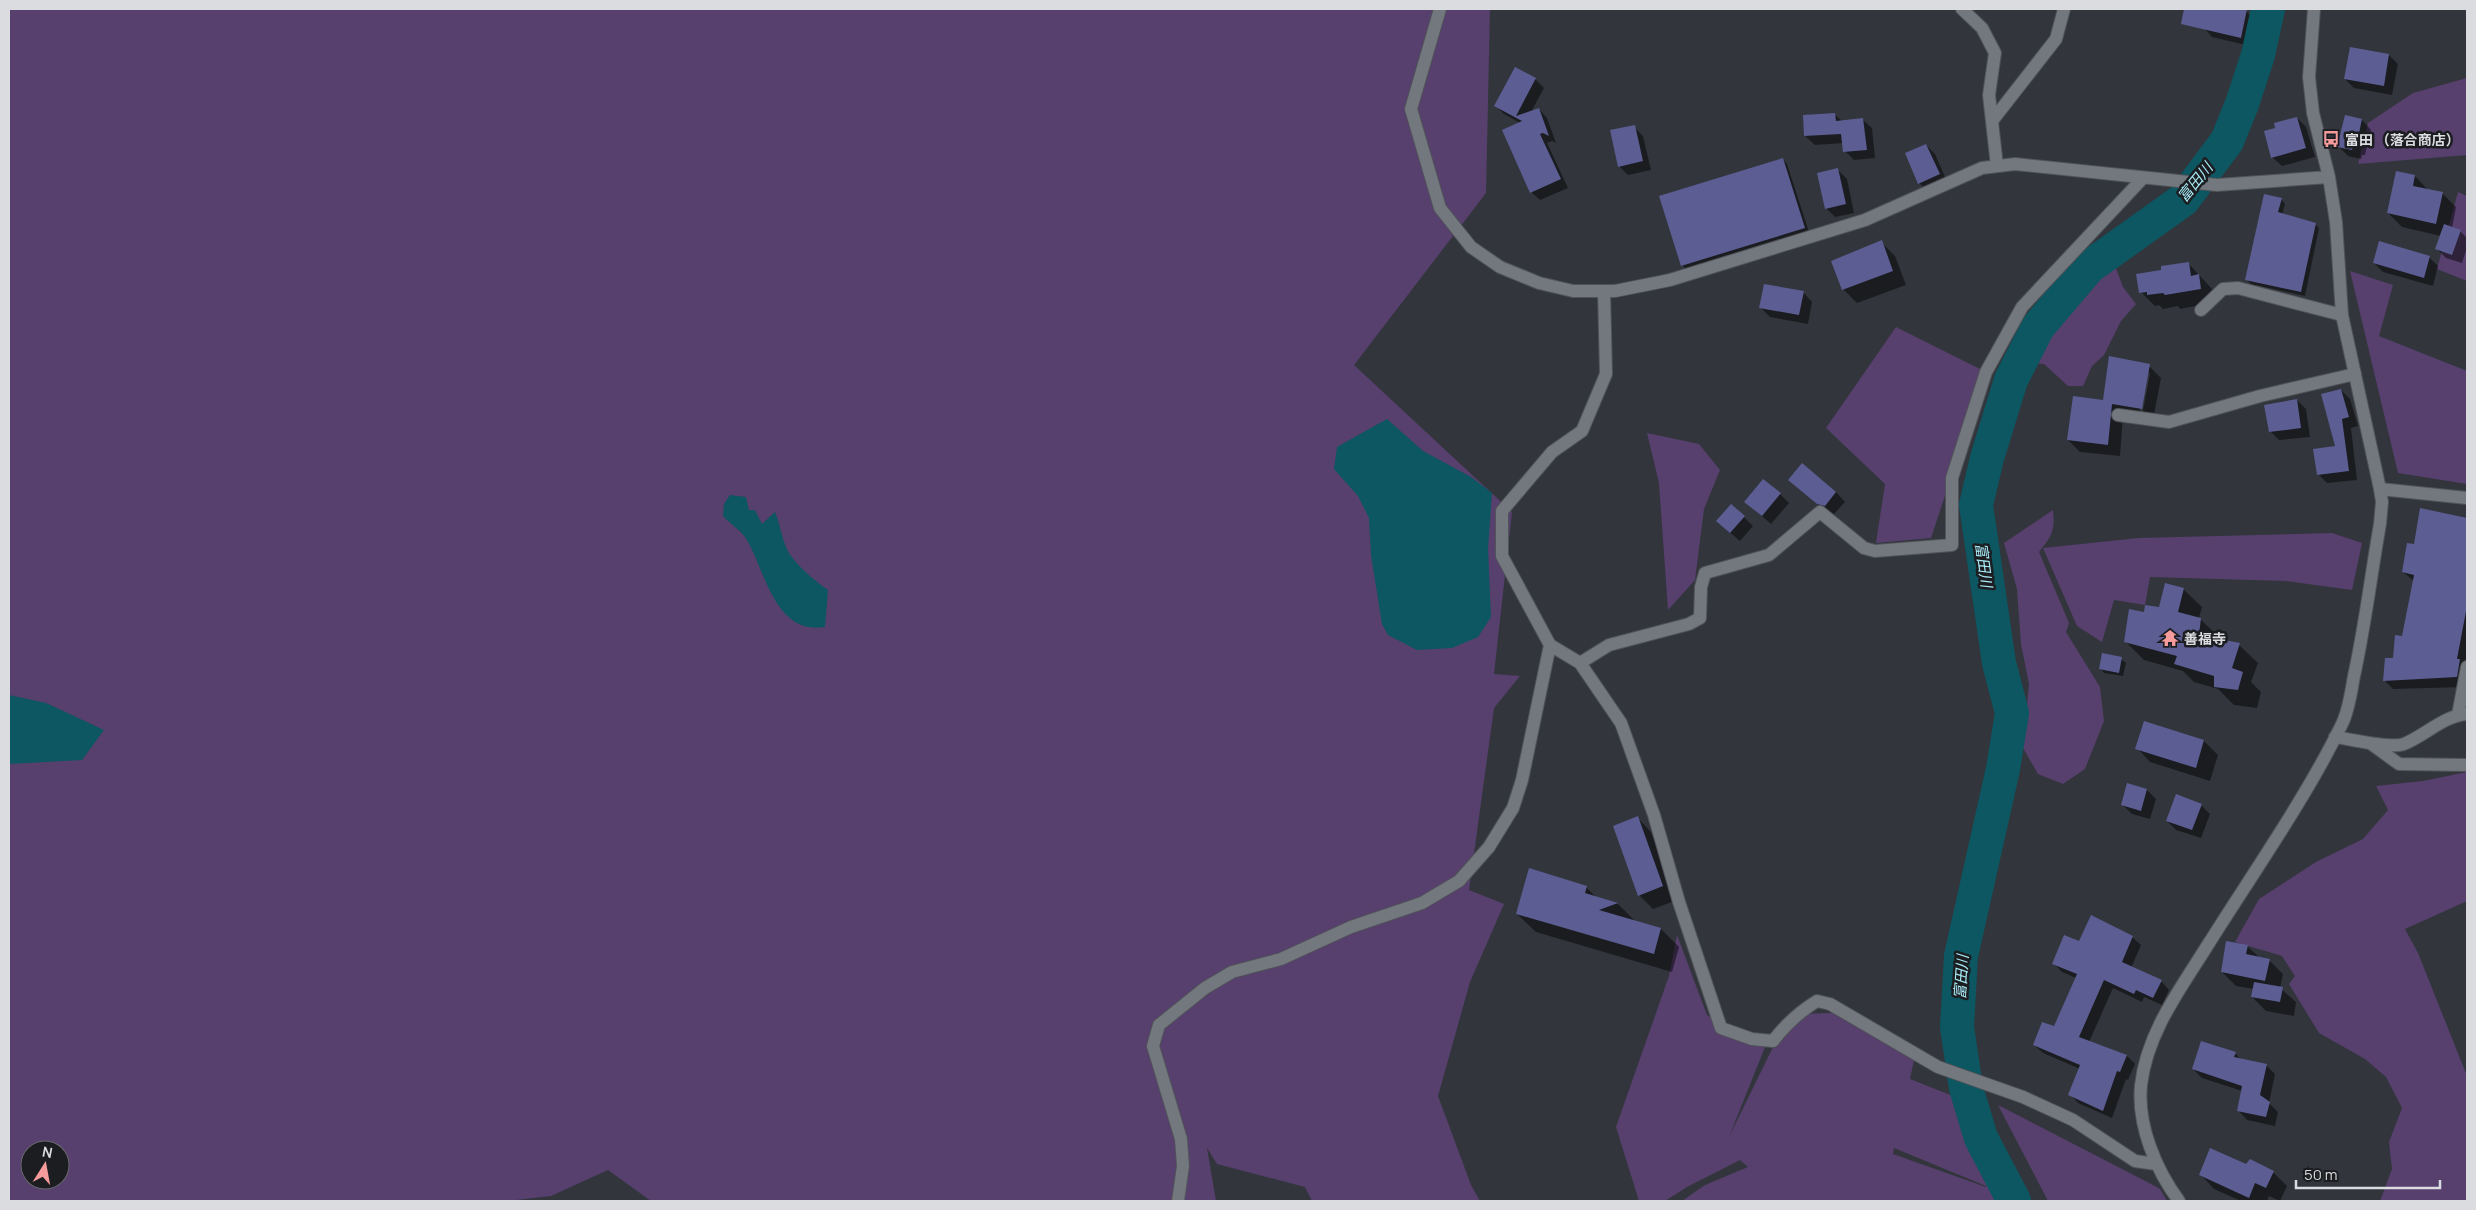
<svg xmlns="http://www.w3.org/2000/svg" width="2476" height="1210" viewBox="0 0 2476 1210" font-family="Manrope,'Noto Sans JP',sans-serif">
	<rect width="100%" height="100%" fill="#32363c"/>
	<path fill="#573f6e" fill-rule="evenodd" d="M9,9H1490L1486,193L1354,365L1512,512L1494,674L1520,676L1494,708L1469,890L1504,904L1470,982L1438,1096L1471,1185L1480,1201H1312L1305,1187L1217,1164L1207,1148L1216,1201H651L608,1170L551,1196L507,1201H9ZM30,1150H60V1180H30Z
		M2467,78V155L2358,164L2368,123L2413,93Z
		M2458,192L2467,196V281L2437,269Z
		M2114,263L2123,287L2136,304L2121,321L2104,355L2092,366L2083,386H2068L2044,364L2032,363L2051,325L2099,266Z
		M2350,271L2393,285L2379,336L2467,371V484L2398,473Z
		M1896,327L1986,372L1931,538L1876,543L1885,484L1826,428Z
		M1647,433L1699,444L1720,470L1704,509L1695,580L1668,610L1659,483Z
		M2053,510C2055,531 2052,536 2039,552L2069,623L2066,632L2100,687L2104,721L2085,769L2063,784L2038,774L2023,748L2029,684L2021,644L2017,589L2004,543Z
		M2332,533L2362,543L2352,590L2286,581L2150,577L2145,605L2114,600L2102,642L2077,626L2043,548L2139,538Z
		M2467,772V901L2405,929L2418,953L2467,1076V1201H2380L2392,1169L2389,1142L2402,1108L2386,1077L2365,1059L2319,1033L2289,984L2295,976L2282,956L2235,942L2259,899L2316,862L2363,839L2388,810L2376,786L2423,781Z
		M1677,935L1707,1015L1743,1037L1767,1042L1729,1137L1773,1047L1797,1014L1832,1013L1914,1060L1910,1079L1953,1096L1997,1191L2007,1201H1682L1705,1185L1748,1167L1740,1160L1687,1187L1665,1201H1639L1616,1127L1669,976ZM1894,1148L1986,1186V1187L1893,1154Z
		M1998,1105L2153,1185L2160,1189L2167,1201H2048Z"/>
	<path fill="#0c5761" d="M1387,419L1423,451L1471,477L1492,493L1488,549L1491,617L1478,637L1452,648L1417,650L1388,635L1382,624L1371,555L1369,518L1358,496L1334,469L1337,447Z
		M730,495L746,497L749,510H755L762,524L775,512C780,524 781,535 786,547C791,561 815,581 828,590L825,627C775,635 766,573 747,540C742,531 730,524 723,516L724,504Z
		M9,695L46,703L104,730L82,760L9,764Z"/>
	<path fill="#0007" fill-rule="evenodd" d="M2203,9H2233L2246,11L2255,20L2250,46L2212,37L2203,27Z
		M2389,55L2398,64L2392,95L2354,88L2345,79Z
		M1535,79L1544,88L1531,112L1539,109L1547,118L1556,143L1552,141L1547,143L1568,188L1540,200L1531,192L1520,123L1504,114L1496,106Z
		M1834,114L1842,121L1862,119L1872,128L1875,158L1854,160L1845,151L1844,143L1815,145L1805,136Z
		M2346,117L2362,120L2371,130L2365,155H2362L2361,159L2348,156L2339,147Z
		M2297,118L2306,127L2315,157L2282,166L2272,157L2276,129Z
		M1634,127L1643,136L1651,170L1628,175L1619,166Z
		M1926,145L1935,154L1948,184L1929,192L1919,183Z
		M1783,159L1787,164L1809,232L1686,269L1682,265Z
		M1838,170L1847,179L1854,213L1835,217L1826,208Z
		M2415,176L2428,190L2442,193L2456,207L2452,228L2460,231L2467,238V247L2462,263L2446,258L2437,249L2441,236L2402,227L2388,213Z
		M2281,199L2285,204L2282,215L2315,224L2319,228L2305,296L2251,284L2247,280Z
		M1881,242L1895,256L1906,285L1857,303L1843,289Z
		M2429,257L2438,266L2433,286L2383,272L2374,263Z
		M2188,263L2213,290L2215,302L2180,309L2178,306L2163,309L2159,305L2155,306L2141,292L2163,271Z
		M1803,292L1812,302L1808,324L1770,317L1761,308Z
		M2149,366L2161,378L2153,420L2123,415L2120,456L2080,452L2068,440L2104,401ZM2147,373H2150L2142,416L2139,415Z
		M2341,390L2350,399L2358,426L2351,428L2357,480L2327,483L2318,474L2337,447Z
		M2297,400L2306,409L2310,437L2279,440L2270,431Z
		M1789,480L1836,492L1845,502L1834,514L1828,513Z
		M1780,494L1789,503L1771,524L1746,502Z
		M2421,510L2467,519V679L2465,687L2393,689L2385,681L2403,637L2414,581L2403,572L2415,546Z
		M1744,517L1753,526L1740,541L1727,530Z
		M2183,589L2202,607L2199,618L2219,637V640L2239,645L2258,663L2251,682L2261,692L2257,708L2234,705L2218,689L2194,682L2183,671L2144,660L2125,641L2145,613L2160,608Z
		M2121,659L2126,663L2123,676L2104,673L2100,668Z
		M2145,723L2204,741L2218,755L2210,781L2150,762L2137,748Z
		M2147,790L2156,799L2150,819L2132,814L2122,804Z
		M2201,805L2210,814L2201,838L2176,830L2167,821Z
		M1638,818L1651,832L1677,900L1653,909L1639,895Z
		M1530,870L1587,888L1597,898L1618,904L1635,921L1661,929L1679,947L1672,972L1536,932L1517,914Z
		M2132,937L2141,945L2131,968L2161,981L2169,990L2162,1005L2144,997L2142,1002L2113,988L2089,1042L2127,1056L2135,1064L2128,1080L2126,1079L2112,1118L2078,1103L2070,1094L2080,1069L2043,1053L2034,1045L2054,1028L2076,978L2062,972L2054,964L2079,942Z
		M2247,946L2260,958L2269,960L2283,974L2280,988L2296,1002L2294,1016L2266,1011L2252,997L2254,989L2236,986L2222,972Z
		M2235,1053L2241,1060L2266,1065L2275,1074L2269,1103L2278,1112L2275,1126L2247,1120L2238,1110L2242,1091L2202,1078L2193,1069Z
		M2251,1161L2274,1173L2287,1186L2280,1201L2269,1196L2267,1201H2241L2214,1189L2201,1175L2247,1166Z"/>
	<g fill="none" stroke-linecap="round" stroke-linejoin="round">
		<path stroke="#0c5761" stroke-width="34" d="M2014,1201L1981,1138L1966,1088L1957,1027L1961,956L2003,769L2012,713L1999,663L1976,505L1987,458L2011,380L2038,327L2089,267L2183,200L2227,141L2242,104L2258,55L2268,9"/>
	</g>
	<path fill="#5c5d93" d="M2184,9H2247L2241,38L2181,24Z
		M2350,47L2389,54L2384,86L2344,79Z
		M1515,67L1536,78L1516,116L1539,108L1549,136L1543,133L1540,134L1561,179L1530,193L1502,130L1522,121L1494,106Z
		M1835,113L1836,121L1863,118L1867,150L1843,152L1841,134L1804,136L1803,115Z
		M2345,115L2362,119L2356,147L2353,146L2352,150L2337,147Z
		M2297,117L2306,148L2271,158L2264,131L2275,128L2274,123Z
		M1635,125L1643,161L1618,167L1610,130Z
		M1926,144L1940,174L1918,184L1905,153Z
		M1783,158L1805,228L1681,266L1659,196Z
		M1838,168L1846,204L1825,209L1817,173Z
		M2396,171L2415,175L2413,186L2443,192L2436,224L2387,213Z
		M2264,194L2282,198L2278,212L2316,223L2301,292L2245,280Z
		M2444,224L2461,230L2452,255L2435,249Z
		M1882,240L1893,271L1842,290L1831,261Z
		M2379,241L2430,256L2424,278L2373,263Z
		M2189,262L2191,276L2199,274L2201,289L2165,295L2163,293L2147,295V292L2139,293L2136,274L2161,270V266Z
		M1764,284L1804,291L1799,315L1759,308Z
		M2109,356L2150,364L2142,409L2112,404L2108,445L2067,440L2073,396L2103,400Z
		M2341,389L2349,417L2342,419L2349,471L2317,475L2313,449L2335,446L2321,394Z
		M2297,399L2301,428L2269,432L2264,405Z
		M1802,463L1836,492L1825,506L1817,504L1788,480Z
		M1763,479L1781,493L1762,516L1744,502Z
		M1731,504L1745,516L1730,533L1716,521Z
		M2420,508L2467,518V606L2457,659H2460L2457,677L2383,681L2385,658H2393L2395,635L2402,636L2414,575L2402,572L2407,543L2414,544Z
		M2165,583L2184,588L2178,612L2201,618L2199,635L2240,643L2232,668L2243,672L2238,690L2214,687V676L2174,664L2177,656L2124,642L2129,609L2144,612L2145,605L2159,607Z
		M2102,653L2122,657L2119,673L2099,669Z
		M2144,721L2204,740L2196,768L2135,749Z
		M2127,783L2147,789L2141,811L2121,805Z
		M2176,794L2202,804L2192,830L2166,821Z
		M1638,816L1663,886L1638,896L1613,826Z
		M1529,868L1587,886L1585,893L1618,903L1599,910L1661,928L1654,954L1516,914Z
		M2091,915L2133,936L2122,962L2162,980L2153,998L2136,990L2134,994L2104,980L2079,1037L2127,1055L2120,1072L2117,1071L2103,1111L2068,1095L2080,1065L2033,1045L2042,1022L2054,1026L2077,974L2052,964L2064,935L2079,941Z
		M2226,941L2248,945L2246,954L2270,959L2265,981L2221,972Z
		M2254,982L2283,987L2280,1002L2251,997Z
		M2201,1041L2236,1052L2234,1057L2267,1064L2260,1095L2270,1102L2266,1117L2237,1111L2242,1086L2192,1069Z
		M2210,1148L2246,1164L2250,1159L2274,1171L2266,1188L2255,1183L2249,1198L2199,1175Z"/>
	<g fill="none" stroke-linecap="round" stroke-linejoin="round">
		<g stroke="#505358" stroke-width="14">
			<path id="minor" d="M1962,9L1982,28L1995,53L1989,95L1997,166
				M1992,121L2056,39L2064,9
				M1604,291L1606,374L1582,431L1552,452L1502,511V556L1550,645L1580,663L1621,723L1654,815L1679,902L1721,1028L1752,1039L1773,1041C1786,1024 1799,1012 1817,1001L1830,1004L1938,1067L2023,1097L2073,1120L2135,1161L2156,1164
				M2201,310L2223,289L2238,288L2342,315
				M2118,415L2169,422L2260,396L2355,374
				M2380,489L2467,498
				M1580,663L1609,645L1689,624L1700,618L1701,587L1705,573L1769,555L1820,512L1864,548L1875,551L1952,545V478L1986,372L2022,307L2143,178
				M2458,715L2467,667
				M2335,737C2350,739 2392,749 2404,744C2426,735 2443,716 2467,714
				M2370,743L2399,764L2467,765
				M1178,1201L1183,1166L1181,1139L1153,1046L1159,1025L1205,988L1232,972L1281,959L1351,927L1422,903L1459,881L1489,847L1513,808L1522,780L1550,645"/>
		</g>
		<g stroke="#505358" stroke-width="14">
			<path id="tertiary" d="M1440,9L1411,109L1440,208L1471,247L1500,267L1539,283L1573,291H1615L1670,280L1865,220L1982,168L2015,164L2217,185L2329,177
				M2179,1201C2156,1170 2137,1125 2141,1085C2147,1032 2181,988 2209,943C2253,873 2306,798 2342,724C2349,710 2351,692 2354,676C2365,626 2371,575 2380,524L2382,502L2380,489L2342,315L2336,222L2329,177L2313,113L2309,77L2314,9"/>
		</g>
		<use href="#minor" stroke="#73787f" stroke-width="12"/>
		<use href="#tertiary" stroke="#73787f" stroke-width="12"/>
	</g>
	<defs>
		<g id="bus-bare" transform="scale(1.35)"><path d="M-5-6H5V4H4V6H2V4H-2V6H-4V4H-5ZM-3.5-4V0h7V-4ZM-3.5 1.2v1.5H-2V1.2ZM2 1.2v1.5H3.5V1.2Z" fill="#f59b9c" stroke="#1c1d20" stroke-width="2.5" paint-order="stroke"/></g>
		<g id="temple-bare" transform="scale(1.35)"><path d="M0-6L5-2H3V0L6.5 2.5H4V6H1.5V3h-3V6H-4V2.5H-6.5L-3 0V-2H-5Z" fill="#f59b9c" stroke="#1c1d20" stroke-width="2.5" paint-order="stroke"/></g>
	</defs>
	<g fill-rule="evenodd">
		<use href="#bus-bare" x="2331" y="139"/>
		<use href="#temple-bare" x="2170" y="638"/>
	</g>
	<g text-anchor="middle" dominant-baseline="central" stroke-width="5" stroke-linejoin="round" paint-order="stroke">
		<g font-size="14" font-weight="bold" fill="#dadce0" stroke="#1c1d20" text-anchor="start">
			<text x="2345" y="139">富田 （落合商店）</text>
			<text x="2184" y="638">善福寺</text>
		</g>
		<g font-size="15" font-style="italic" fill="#a9edf9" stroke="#1c1d20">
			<text transform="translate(2195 182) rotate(-51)">富田川</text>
			<text transform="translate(1984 565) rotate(82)">富田川</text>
			<text transform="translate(1961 977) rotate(-86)">富田川</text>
		</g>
	</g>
	<rect width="2476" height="1210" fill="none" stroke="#dadce0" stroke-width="20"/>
	<g transform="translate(45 1165) rotate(11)"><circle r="24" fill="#1c1d20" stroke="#68696d"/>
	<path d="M0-4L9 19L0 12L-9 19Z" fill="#f59b9c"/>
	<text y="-8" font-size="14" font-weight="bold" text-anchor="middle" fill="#dadce0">N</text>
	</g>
	<path d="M2296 1180v8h144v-8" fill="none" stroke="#dadce0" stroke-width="2.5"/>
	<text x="2304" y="1180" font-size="15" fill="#dadce0" stroke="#1c1d20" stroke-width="4" paint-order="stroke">50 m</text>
</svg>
